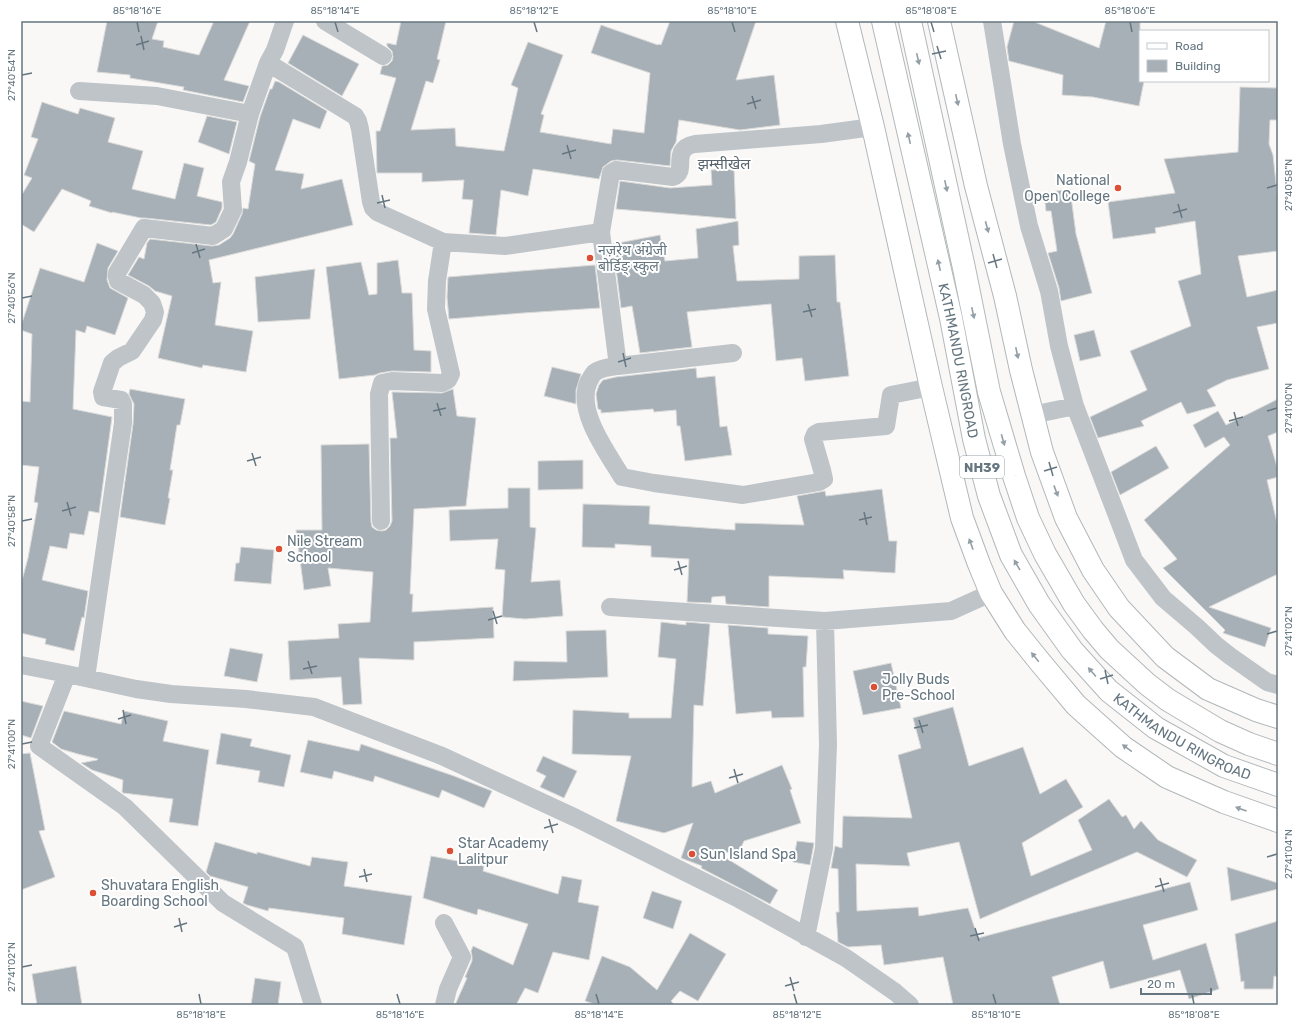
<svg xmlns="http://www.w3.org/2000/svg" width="1299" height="1026" viewBox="0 0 1299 1026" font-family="Rubik,'Noto Sans Devanagari',sans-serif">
	<rect width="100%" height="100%" fill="#f9f8f6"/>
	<path fill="#a7b0b6" stroke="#dadad9" d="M107,21H158L152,39L164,41L163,47L199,55L214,21H250L224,80L249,86L243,102L183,90L184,87L130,78V75L97,72Z
		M401,21H446L437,59L440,60L433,83L426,81L411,130L455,128L456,146L504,151L518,88L511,85L528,42L563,55L541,114L544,115L540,132L611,144L613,129L644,133L650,73L591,53L601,25L658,45L659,44L661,45L670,21H756L736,80L774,75L780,125L740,130L679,120L676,142L671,151L670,166L617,160L611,161L603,167L599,179L533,169L528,196L501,190L496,235L469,233L473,200L462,199L464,180L422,182V173H377L376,131H380L396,78L380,74L382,66L388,65L392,61L393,57L392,51L387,46V43L396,45Z
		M1014,21H1032L1099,48L1106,21H1140V81H1144L1139,106L1093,97L1062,95L1063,75L1009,61L1007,47Z
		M303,35L359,64L342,96L288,63Z
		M275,81L279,82L327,111L320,129L293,119L275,170L304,174L301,189L342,179L353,225L209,260L213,283L221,282L215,325L253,331L246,372L203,365L202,368L158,358L172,296L155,291L149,286L128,275L139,257L144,259L147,243L150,239L212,246L219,245L230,238L233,234L242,214L243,208L248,209L255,164L249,161L260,117L270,89H272Z
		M1240,87L1278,88V120H1270L1269,144L1273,155L1278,202V251L1238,256L1247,297L1278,290V323L1257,327L1269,369L1227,380L1207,390L1216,406L1187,414L1181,402L1141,421L1144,426L1098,438L1090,417L1147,390L1130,351L1191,326L1178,281L1201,274L1195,221L1155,228L1156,233L1113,239L1108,202L1175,193L1164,159L1238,152Z
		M42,102L78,114L80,108L115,118L108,142L143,151L132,189L175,199L184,163L204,168L197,196L222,202V208L216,222L211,225L145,218H141L112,212V213L89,206L91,201L62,189L34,232L21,224V196L32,178L24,175L38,139L31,137Z
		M207,116L237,122L229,154L198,142Z
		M734,169L736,219L616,209L620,181L670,188L712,185L711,170Z
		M1070,189L1076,234L1092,293L1061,301L1059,288L1048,253L1057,251L1051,211H1046L1044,193Z
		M738,221L739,245L733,246L737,281L799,279V256L835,255L837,302H840L849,376L805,381L802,358L776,361L771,304L687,312L692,347L640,353L632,306L621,308L613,244L660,235L665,261L698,258L696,229Z
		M97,243L118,251L108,268L107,280L110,288L128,298L115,335L87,326L85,333L76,330L73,409L112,417L99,513L89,511L84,535L70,533L67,549L50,546L42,580L88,591L84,618L82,617L74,651L45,644L46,639L21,633V584L28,558L38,503L34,502L39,467L21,465V401L30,402L32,334L21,330V326L40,268L84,282Z
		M398,260L402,293H412L414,350L431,351V372L392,371L380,373L375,375L339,379L326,267L361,262L369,295L377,294V263Z
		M595,265L600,308L523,313L449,319L447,297L448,277Z
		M315,269L310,319L258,322L255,277Z
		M1094,330L1101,356L1080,361L1074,335Z
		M552,367L581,374L576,390V404L544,396Z
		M696,368L697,378L715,376L720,427L727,426L732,455L685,461L680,426H677L676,410L654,412L653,409L601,413V410L598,409L596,394L599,385L603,380L616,377Z
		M130,389L185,399L180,425H177L170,470H173L168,498H170L165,525L120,517L133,424L134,404L129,394Z
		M453,389L457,416L476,418L466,506L414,509L410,594H413L412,612L493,607L494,638L414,642V660L359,658L362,704L343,705L341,677L290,680L288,641L339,638L338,624L370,622L373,572L328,568L331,586L304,590L296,530H322L321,445L369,444L371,522L372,527L376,530L382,531L386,530L390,526L392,521L390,438H397L392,392L442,393Z
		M1278,399V432L1268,436L1278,470V477L1267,480L1278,527V574L1209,607L1271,628L1265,647L1223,633L1225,630L1163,568L1177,559L1144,520L1230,445L1224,437L1205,448L1193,425L1218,411L1226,425Z
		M1156,446L1169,468L1120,495L1111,472Z
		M583,460V489L538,490V461Z
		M508,488H530V527L536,528L531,582L560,580L563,616L525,619L502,617L505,570L495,569L498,539L450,541L449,510L508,508Z
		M882,489L889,541H897L895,573L843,570L844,579L769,576V607L726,604L725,596L712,597L711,603L687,602L689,559L651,557V546L615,544V548L582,547L583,504L650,506L649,524L735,530V523L804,525L797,496L825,491L826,496Z
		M241,547L274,550L271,584L234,581L236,563H239Z
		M661,622L686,625V622L710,624L703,706L694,705L692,787L711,781L715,793L782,765L792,789L790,790L801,823L744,841L738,854L713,850L778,890L770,904L701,868L702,866L681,858L693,823L664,833L616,821L631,756L572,754L573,710L629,713V718H671L676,659L658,657Z
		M728,625L768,628V634L808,636L806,667H803L804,717L772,718L771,711L736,714Z
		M606,630L608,677L513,681L514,661L567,662L566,631Z
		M230,648L263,654L257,682L224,676Z
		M891,663L901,708L863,715L853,671Z
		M21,701L43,706L31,738L21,735Z
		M953,707L969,766L1023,747L1040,794L1066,779L1083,807L1022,843L1031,876L1092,850L1078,820L1109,799L1122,817L1126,815L1134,829L1141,821L1158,840L1197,860L1187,877L1137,852L980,919L959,842L907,853L910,866L856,864L857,911L918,907L919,916L968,908L978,938L1190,882L1198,910L1143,925L1153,960L1206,943L1219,989L1189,999L1180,970L1110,989L1103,961L1052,977L1060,1005H953L943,957L884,965L881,945L848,947L838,942L836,912H839L838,869L831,868L835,846L842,848L843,816L912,818L898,755L921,748L913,718Z
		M64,711L121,724L124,711L168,721L163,741L209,750L198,826L169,822L173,799L123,793L122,792L123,780L92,770L81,763L97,760L98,759L78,754L61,749L52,742Z
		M221,733L252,739L250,746L291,755L284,787L258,782L260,771L216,764Z
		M308,740L359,751L361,744L454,776L492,791L484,808L442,790L439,798L375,776L373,782L334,771L332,779L300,772Z
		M30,753L45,830L39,831L55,877L21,890V754Z
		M543,756L577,771L564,798L540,787L546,776L536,771Z
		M797,841L814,843L810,865L793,862Z
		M215,842L257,854V852L310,866L312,857L348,862L344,886L412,896L404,945L342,934L344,918L269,908L268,911L247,905L243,903L248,887L210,876L206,872Z
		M431,856L484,866L483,871L558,894L562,876L582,880L578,902L599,906L589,960L553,952L538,993L525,988L516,1005H455L467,978L465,977L472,961V956L471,951L473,946L513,965L528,924L478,909L477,915L423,898Z
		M1227,867L1278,883V889L1231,901Z
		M652,891L682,901L673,929L643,918Z
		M1278,921V977L1274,976L1273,989H1244V981L1241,982L1235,934Z
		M690,933L726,954L698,1001L680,991L671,1001L675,1005H597L585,1001L602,956L630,967L657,990Z
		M76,966L82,1005H37L32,974Z
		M255,978L281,982L278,1005H251Z"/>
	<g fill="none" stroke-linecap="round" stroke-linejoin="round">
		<g stroke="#b1b7ba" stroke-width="24">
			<path id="primary" d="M847,21L873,127L931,387L962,518L979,564L991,593L1015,631L1040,662L1076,705L1123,747L1167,777L1224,802L1278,821
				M939,21L976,186L1005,296L1021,370L1042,452L1066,518L1093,570L1119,608L1165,657L1208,689L1256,710L1278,717"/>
		</g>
		<g stroke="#b3b8bb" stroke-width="24">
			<g id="trunk">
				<path id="s1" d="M883,21L951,318L974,439L989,496L1011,555L1039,604L1072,650L1109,691L1156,728L1224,766L1278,785"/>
				<path d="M910,21L964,268L989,392L1014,476L1028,518L1045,554L1074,604L1093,630L1109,649L1147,684L1168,700L1220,731L1249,744L1278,754"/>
			</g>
		</g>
		<path stroke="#bfc4c8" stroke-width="18" d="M325,21L383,56
			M992,21L1012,144L1029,226L1049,291L1059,346L1075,406L1134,560L1163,598L1197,627L1216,645L1230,656L1267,682L1278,685
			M268,63L355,116L358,121L360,129L371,202L373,208L377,212L443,242L505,246L601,232L611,173L616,170L673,177C689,172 669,149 695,144L821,134L873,127
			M79,91L157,96L250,114
			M601,232L618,366C610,367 600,368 594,373C592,375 591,378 589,381C575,410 607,452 622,477L654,483L743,495L819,482L824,479L822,470L813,439L815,434L819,432L886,426L891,395L931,387
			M618,366L733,353
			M1032,415L1075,406
			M381,521L379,394L382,383L392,381L442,383L448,380L451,374L436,309L437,281L443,242
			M610,607L825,621L951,611L991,593
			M21,665L67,674L136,689L171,694L246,699L314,707L442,756L576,818L739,899L846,958L895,992L910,1005
			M67,674L39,746L125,807L223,903L295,947L313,1005
			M86,678L123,423V404L121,400L103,397L102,392L112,363L118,358L132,351L153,320L155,312L152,303L144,295L118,281L117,277V273L144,228L213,236L224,229L233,210L231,182L238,162L250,114L268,63L275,50L285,21
			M806,937L824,848L828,745L825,621
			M444,1005L448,989L462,957L444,923"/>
		<use href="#primary" stroke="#fff" stroke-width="22"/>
		<use href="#trunk" stroke="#fff" stroke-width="22"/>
	</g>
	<defs><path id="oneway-solid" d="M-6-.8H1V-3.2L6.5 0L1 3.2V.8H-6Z"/></defs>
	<g fill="#939fa6">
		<use href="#oneway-solid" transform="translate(918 59) rotate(77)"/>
		<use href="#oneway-solid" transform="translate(957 100) rotate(77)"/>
		<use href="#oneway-solid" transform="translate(909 138) rotate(-103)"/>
		<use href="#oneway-solid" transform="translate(946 186) rotate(78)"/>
		<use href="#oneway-solid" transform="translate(987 227) rotate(75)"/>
		<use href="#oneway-solid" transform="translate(939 265) rotate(-103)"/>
		<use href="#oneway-solid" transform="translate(973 313) rotate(78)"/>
		<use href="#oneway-solid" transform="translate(1017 353) rotate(78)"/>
		<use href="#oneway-solid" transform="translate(1003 440) rotate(74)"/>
		<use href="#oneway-solid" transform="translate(1056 491) rotate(70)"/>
		<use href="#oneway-solid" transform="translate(971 544) rotate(-110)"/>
		<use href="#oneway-solid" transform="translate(1017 565) rotate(-120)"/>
		<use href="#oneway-solid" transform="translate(1035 657) rotate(-129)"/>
		<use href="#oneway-solid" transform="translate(1092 672) rotate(-131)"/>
		<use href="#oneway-solid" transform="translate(1127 748) rotate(-144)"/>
		<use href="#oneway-solid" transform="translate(1241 809) rotate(-160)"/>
	</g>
	<path fill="none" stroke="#657680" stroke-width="1.5" d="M137,22L139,32M335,22L338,32M534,22L537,32M732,22L735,32M931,22L934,32M1130,22L1132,32M141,36L144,50M136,45L149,41M937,46L941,59M932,54L946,51M22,75L32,73M752,96L756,109M747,104L761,100M567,145L571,159M562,154L576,150M1267,188L1277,185M382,195L385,208M377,203L390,200M1178,204L1182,218M1173,213L1187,209M196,244L200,258M192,253L205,249M993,254L997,268M988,263L1002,259M22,298L32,296M808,304L812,317M803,312L816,309M623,353L626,367M618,362L631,358M437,403L441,416M433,411L446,408M1267,411L1277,408M1234,412L1238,426M1229,421L1243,417M252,453L256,466M247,461L261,457M1049,462L1053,476M1044,471L1057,467M67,502L71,516M62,511L76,507M864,512L867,525M859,520L872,517M22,521L32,519M678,561L682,575M674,570L687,566M493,611L497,624M488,620L502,616M1267,634L1277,631M308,661L312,674M303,669L317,666M1105,670L1108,684M1100,679L1113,675M123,710L126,724M118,719L131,715M919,720L923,733M914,728L928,725M22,744L32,742M734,769L738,783M729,778L743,774M549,819L553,833M544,828L558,824M1267,857L1277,854M364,869L367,882M359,877L372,874M1160,878L1164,892M1155,887L1169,883M179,918L182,932M174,927L187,923M975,928L979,941M970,936L984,933M22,967L32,965M790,977L794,991M785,986L799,982M199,994L201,1004M397,994L400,1004M596,994L599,1004M794,994L797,1004M993,994L996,1004M1192,994L1194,1004"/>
	<g fill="#db4f34" stroke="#fff" stroke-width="1.5">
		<circle cx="1118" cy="188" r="4"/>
		<circle cx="590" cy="258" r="4"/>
		<circle cx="279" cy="549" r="4"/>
		<circle cx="874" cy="687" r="4"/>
		<circle cx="450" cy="851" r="4"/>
		<circle cx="692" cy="854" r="4"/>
		<circle cx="93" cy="893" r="4"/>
	</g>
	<g text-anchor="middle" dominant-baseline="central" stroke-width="4" stroke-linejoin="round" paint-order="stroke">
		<rect fill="#fff" stroke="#939fa6" stroke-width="1" x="960" y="456" width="44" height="22" rx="3"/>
		<g font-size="13" font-weight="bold" fill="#657680">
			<text x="982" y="467">NH39</text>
		</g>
		<g font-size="14" fill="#657680" stroke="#fff" text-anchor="start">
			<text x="1110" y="180" text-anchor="end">National<tspan x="1110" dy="16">Open College</tspan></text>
			<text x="598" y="250">नज़रेथ अंग्रेजी<tspan x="598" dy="16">बोर्डिङ् स्कुल</tspan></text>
			<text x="287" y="541">Nile Stream<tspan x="287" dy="16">School</tspan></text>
			<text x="882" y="679">Jolly Buds<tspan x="882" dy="16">Pre-School</tspan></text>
			<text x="458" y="843">Star Academy<tspan x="458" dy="16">Lalitpur</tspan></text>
			<text x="700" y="854">Sun Island Spa</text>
			<text x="101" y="885">Shuvatara English<tspan x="101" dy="16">Boarding School</tspan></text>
		</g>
		<g font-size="14" fill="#657680" stroke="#fff">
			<text stroke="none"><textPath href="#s1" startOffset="348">KATHMANDU RINGROAD</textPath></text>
			<text stroke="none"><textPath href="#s1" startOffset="805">KATHMANDU RINGROAD</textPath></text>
		</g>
		<g font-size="15" fill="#57646b" stroke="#fff">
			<text x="724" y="164">झम्सीखेल</text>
		</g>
	</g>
	<rect width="1299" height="1026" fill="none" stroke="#ffffff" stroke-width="44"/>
	<rect x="1139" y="30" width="130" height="52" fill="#ffffff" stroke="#c1c8cc"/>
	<rect x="1147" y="43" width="20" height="6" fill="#ffffff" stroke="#c1c8cc"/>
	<text x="1175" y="50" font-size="12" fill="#657680">Road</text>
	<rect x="1147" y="60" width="20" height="12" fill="#a7b0b6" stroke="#c1c8cc"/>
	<text x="1175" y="70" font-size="12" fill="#657680">Building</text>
	<path d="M1141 988v6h70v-6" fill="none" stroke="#657680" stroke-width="2"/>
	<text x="1147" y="988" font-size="12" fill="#657680" stroke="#ffffff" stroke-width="3" paint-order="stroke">20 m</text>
	<rect x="22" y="22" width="1255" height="982" fill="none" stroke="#657680" stroke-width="1.5"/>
	<g font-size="10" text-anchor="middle" fill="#657680">
		<text x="137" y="14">85°18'16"E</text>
		<text x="335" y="14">85°18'14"E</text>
		<text x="534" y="14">85°18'12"E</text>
		<text x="732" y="14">85°18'10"E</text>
		<text x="931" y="14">85°18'08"E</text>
		<text x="1130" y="14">85°18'06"E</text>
		<text transform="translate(11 75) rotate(-90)" y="4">27°40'54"N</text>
		<text transform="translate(1288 185) rotate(-90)" y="4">27°40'58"N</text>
		<text transform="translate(11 298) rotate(-90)" y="4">27°40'56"N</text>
		<text transform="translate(1288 408) rotate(-90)" y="4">27°41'00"N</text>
		<text transform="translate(11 521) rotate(-90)" y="4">27°40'58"N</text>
		<text transform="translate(1288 631) rotate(-90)" y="4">27°41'02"N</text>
		<text transform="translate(11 744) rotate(-90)" y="4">27°41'00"N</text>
		<text transform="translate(1288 854) rotate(-90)" y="4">27°41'04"N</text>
		<text transform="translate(11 967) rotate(-90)" y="4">27°41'02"N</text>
		<text x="201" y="1018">85°18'18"E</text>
		<text x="400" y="1018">85°18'16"E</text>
		<text x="599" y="1018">85°18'14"E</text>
		<text x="797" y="1018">85°18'12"E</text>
		<text x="996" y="1018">85°18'10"E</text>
		<text x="1194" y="1018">85°18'08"E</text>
	</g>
</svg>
